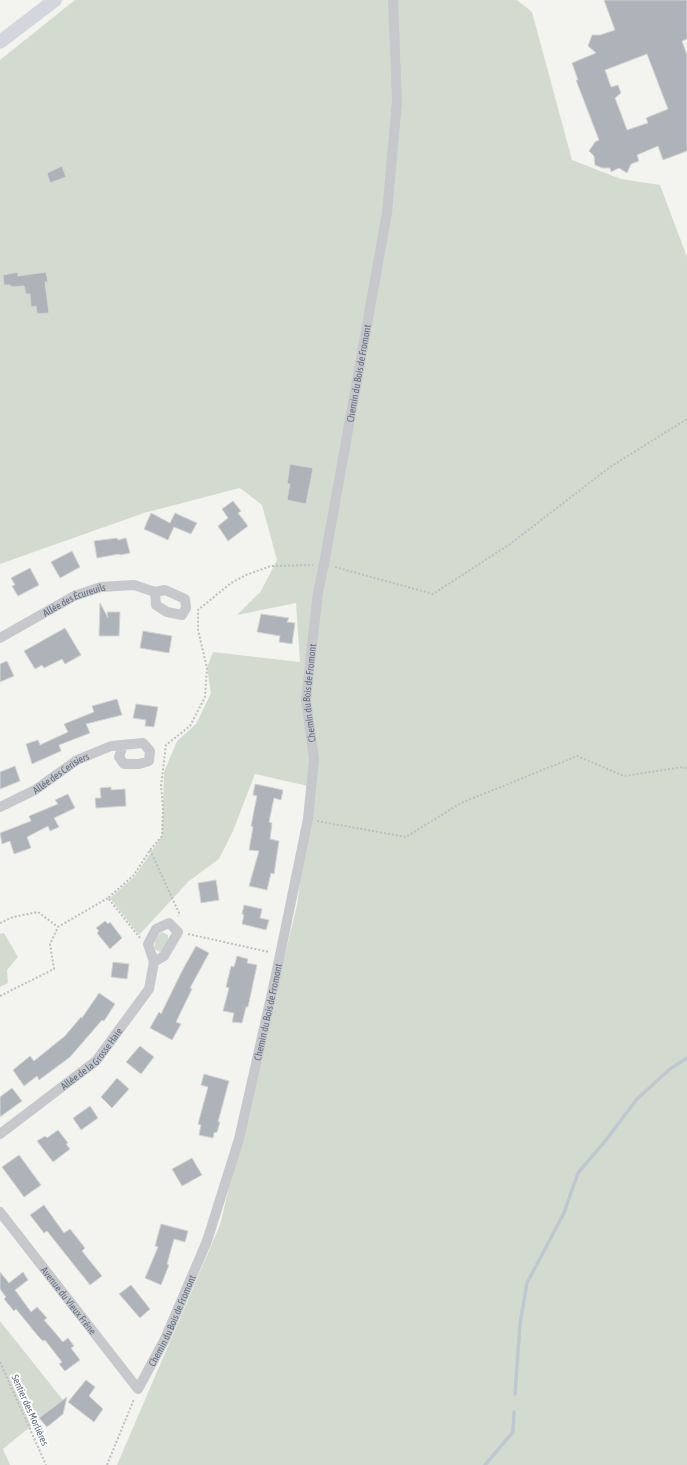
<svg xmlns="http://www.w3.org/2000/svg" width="687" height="1465" viewBox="0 0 687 1465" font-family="'Asap Condensed',sans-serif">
	<rect width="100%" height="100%" fill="#f3f4ef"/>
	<path fill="#d3dbd0" d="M75,0H517L532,12L572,160L621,179L660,185L687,257V1465H117L220,1225L297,905L312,787L255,774L233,831L219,859L189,881L139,935L110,898L135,876L162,836L164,772L177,741L196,724L211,693L207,668L213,652L300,662L296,603L237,615L261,591L277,560L262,505L240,488L144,513L0,564V60Z
		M162,932L168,935V943L160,952L155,949C154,941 156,937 162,932Z
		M4,933L18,957L7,970L8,983L0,987V934Z
		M0,1321L63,1400L3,1449L10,1465H0Z"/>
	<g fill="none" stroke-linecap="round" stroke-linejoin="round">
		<path stroke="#bfc8ce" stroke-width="3.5" d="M515,1394L520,1324L527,1283L564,1213L578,1173L606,1140L637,1099L670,1069L687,1058
			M485,1465L513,1432L514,1412"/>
	</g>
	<path fill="#aeb3b9" stroke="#d4d5d2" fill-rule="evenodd" d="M604,0H687V39L682,41L687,55V151L663,160L658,146L637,155L639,161L631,164L627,173L619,168L611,172L610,168H602L595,165L594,156L589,151L595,142L599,140L576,80H578L572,63L596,53L588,46L592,35H600L615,30ZM647,54L668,109L646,118L648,123L627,130L615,98L621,93L618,85L611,87L605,70Z
		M62,166L66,177L50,183L47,173Z
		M18,272V276L46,272L48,282H45L49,313L37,314L36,306L31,307L30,294H26L24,286L11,287L10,285H4L3,275Z
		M290,464L313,468L306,504L287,500L290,484H287Z
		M233,501L241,511L238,513L248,526L228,541L218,526L228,518L222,509Z
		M151,513L170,523L175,513L197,523L191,534L174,527L168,540L144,529Z
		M117,538L118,540L126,538L130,553L120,555L119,554L97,558L94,541Z
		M72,551L80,567L60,578L51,562Z
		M30,568L39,585L18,596L12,586L15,585L11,578Z
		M100,603L108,618L107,612H120L119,636H99Z
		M261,614L289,618L287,622L295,623L292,644L279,642L280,636L257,632Z
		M65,628L81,655L65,664L62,659L44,668L42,665L35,669L24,651Z
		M143,631L172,636L169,653L140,648Z
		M7,661L14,676L0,682V664Z
		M117,699L122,715L86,724L90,733L59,745L61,751L32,764L26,744L38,740L40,745L68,732L64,724L94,712L92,706Z
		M136,704L158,707L154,727L145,726L146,720L133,718Z
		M15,766L20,781L0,789V772Z
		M255,784L283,790L281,800L274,798L269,822L272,823L270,839L279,841L274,874L271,873L267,890L249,886L259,851L249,850L253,827L251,826L257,796L253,795Z
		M111,787V790L125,789L126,806L96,808L95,798H101L100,788Z
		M68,794L75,808L54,818L59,827L50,831L48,826L27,837L31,848L14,854L10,841L2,844L0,833L31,821L29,816L58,804L55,800Z
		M216,880L219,900L201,903L198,883Z
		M244,905L262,909L260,918L269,920L266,930L242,924L244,915L242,914Z
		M105,921L108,924L110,922L122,938L110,949L97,933L99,931L96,928Z
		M196,946L209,953L190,988L192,989L176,1022L181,1024L172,1040L150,1028L159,1012L161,1014L182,971Z
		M237,956L248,959L247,963L257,965L248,1007H246L242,1023L232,1022L234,1013L223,1011L229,988L226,987L231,966L234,967Z
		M113,962L129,964L127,979L111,977Z
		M99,993L115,1004L104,1021L102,1020L70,1057L39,1080L37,1076L24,1086L13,1070L30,1056L34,1061L65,1036L81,1017L82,1018Z
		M140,1046L154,1057L141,1074L126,1062Z
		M204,1074L229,1081L218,1122H220L217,1132L214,1133L213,1138L199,1135L201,1125L198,1124L208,1087L201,1085Z
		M117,1078L129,1089L112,1108L101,1097Z
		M12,1088L22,1101L0,1117V1097Z
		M90,1106L98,1118L81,1130L73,1118Z
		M58,1130L68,1143L66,1144L70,1149L53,1162L37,1141L45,1136L47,1138Z
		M19,1155L41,1185L24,1197L2,1167Z
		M192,1158L202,1175L182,1186L172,1169Z
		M44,1205L64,1233L70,1229L85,1248L82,1251L102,1276L90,1285L47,1231L44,1233L30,1215Z
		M161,1224L188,1231L185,1242L174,1239L167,1264L169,1265L161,1285L145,1278L158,1247L155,1246Z
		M0,1272L9,1283L23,1272L28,1280L15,1290L31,1312L37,1307L47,1318L44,1320L63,1342L68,1338L74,1346L71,1348L80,1360L65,1371L59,1364L62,1362L45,1340L43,1341L38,1336L16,1309L14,1311L4,1299L6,1297L0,1289Z
		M131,1285L150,1309L140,1318L119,1294Z
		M86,1380L95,1387L89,1396L103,1409L94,1422L68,1402Z
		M67,1397L63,1414L47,1427L39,1418Z"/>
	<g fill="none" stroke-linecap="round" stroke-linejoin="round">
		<path stroke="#bdbec0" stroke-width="2" stroke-dasharray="2 2" stroke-linecap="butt" d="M335,567L433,594L510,544L610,467L687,419
			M317,821L406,837L461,803L577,756L624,776L683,767L687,769
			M150,850L179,913L178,916
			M0,923L13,917L38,912L58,927
			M188,934L269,952
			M140,938L108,898L134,875L150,850L162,836L163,808L161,786L166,745L190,726L205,697L207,668L198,630V610L231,583L246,575L271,566L313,565
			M0,996L54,969L50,944L58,927L108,898
			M0,1362L46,1465
			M107,1465L134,1399"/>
		<g stroke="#c6c8cc" stroke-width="10">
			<path id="s1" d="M0,638L74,596L101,587L134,585L155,592L165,590L185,599L186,608L182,615L167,612L156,605L155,592"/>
			<path id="s2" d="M0,807L35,790L77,760L111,746L143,743L150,751L149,761L139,764H124L119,757L123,745"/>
			<path d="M169,923L178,932L164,956L154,962L148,944L156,929Z"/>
			<path id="s3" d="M0,1134L96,1061L149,989L154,962"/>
			<path id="s4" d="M0,1212L138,1389L165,1339L207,1241L239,1139L274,984L308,819L314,759L306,700L318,592L324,564L387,213L397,101L393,0"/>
		</g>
		<path stroke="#d3d6dc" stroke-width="14" d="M0,42L55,0"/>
	</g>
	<g text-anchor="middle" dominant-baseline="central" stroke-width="4" stroke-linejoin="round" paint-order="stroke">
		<g font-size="10" fill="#626f81" stroke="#fff">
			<text stroke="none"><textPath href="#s4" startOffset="1273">Chemin du Bois de Fromont</textPath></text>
			<text stroke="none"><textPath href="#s1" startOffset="84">Allée des Écureuils</textPath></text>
			<text stroke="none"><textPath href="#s4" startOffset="949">Chemin du Bois de Fromont</textPath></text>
			<text stroke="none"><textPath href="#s2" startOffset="70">Allée des Cerisiers</textPath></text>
			<text stroke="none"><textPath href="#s4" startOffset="625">Chemin du Bois de Fromont</textPath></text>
			<text stroke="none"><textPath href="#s3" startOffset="119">Allée de la Grosse Haie</textPath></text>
			<text stroke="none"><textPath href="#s4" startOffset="112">Avenue du Vieux Frêne</textPath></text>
			<text stroke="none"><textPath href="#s4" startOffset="301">Chemin du Bois de Fromont</textPath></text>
			<text transform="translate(30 1410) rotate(66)">Sentier des Morlières</text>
		</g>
	</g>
</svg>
